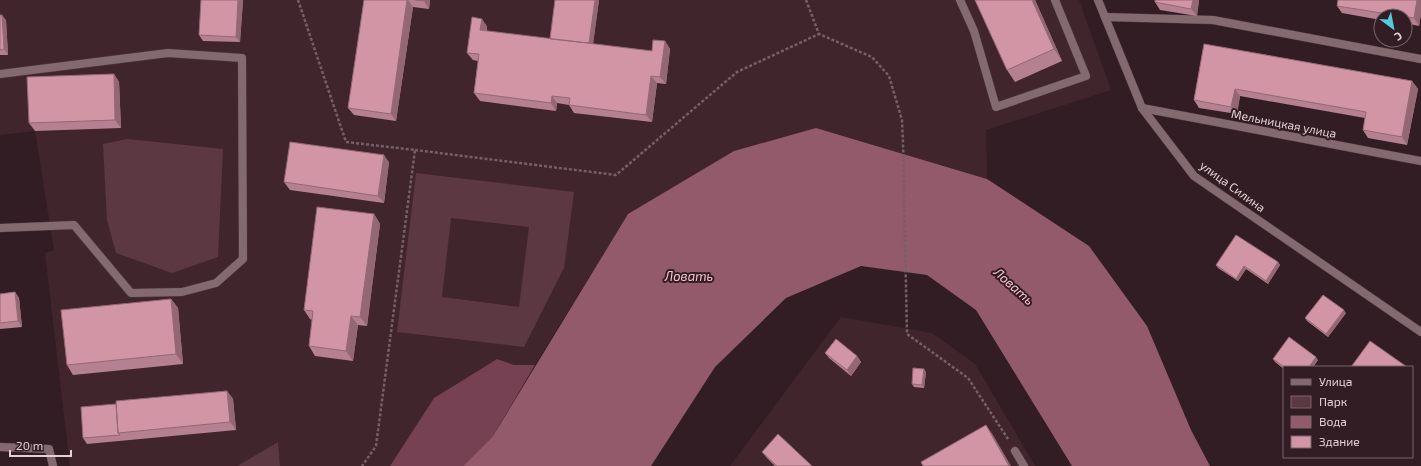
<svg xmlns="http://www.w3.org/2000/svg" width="1421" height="466" viewBox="0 0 1421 466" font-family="'Exo 2',sans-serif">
	<rect width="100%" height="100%" fill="#331d24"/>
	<path fill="#41252d" d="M0,0H1079L1111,90L986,130L987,179L816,128L628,214L535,365H514L497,359L434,398L390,466H280L278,442L237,466H70L45,253L54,250L35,131L0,135Z
		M841,317L932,333L975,364L1035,466H730Z"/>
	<path fill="#5c3843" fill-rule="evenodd" d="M127,139L223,149L218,257L172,273L116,253L107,220L103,144Z
		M416,173L574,192L564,268L524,347L397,332ZM451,218L529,227L519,307L442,297Z
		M278,442L280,466H237Z"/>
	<path fill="#764152" d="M497,359L514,365H535L493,436L463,466H390L434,398Z"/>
	<path fill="#925a6b" d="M816,128L987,179L1089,246L1147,326L1191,430L1210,466H1072L976,310L927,275L861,266L786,298L715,367L651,466H463L493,436L628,214L734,151Z"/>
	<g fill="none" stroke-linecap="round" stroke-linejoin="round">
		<g stroke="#4f3a40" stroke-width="9">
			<path id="service" d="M960,0L974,31L996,107L1086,76L1055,0
				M1105,17L1213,20L1421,59
				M0,74L168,53L242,58L243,259L216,283L182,292L131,293L74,225L0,228
				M0,447L49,449L53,466
				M1015,451L1024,466"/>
		</g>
		<g stroke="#4f3a40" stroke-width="9">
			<path id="minor" d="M1142,108L1421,161"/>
		</g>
		<g stroke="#4f3a40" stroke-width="9">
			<path id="tertiary" d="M1098,0L1142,108L1194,176L1421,332"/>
		</g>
		<path stroke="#746066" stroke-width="2.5" stroke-dasharray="3 2" stroke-linecap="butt" d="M298,0L346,142L415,150L376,446L362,466
			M806,0L819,34L872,57L889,76L902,120L903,143L907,334L968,378L1008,439
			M415,150L616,175L737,72L819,34"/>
		<use href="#service" stroke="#836970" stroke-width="8"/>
		<use href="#minor" stroke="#836970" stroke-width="8"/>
		<use href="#tertiary" stroke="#836970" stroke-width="8"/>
	</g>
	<path fill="#b5808f" d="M201,0H243L240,42L203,41L199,35Z
		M364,0H430L429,9L413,7L396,121L354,115L348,108Z
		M555,0H599L593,44L652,51L665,41L670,49L666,84L657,83L652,122L574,113L569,105L557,103L556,111L480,101L474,93L478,61L473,60L467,53L487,26V31L550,39Z
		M975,0H1035L1062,61L1015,82L1007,70Z
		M1155,0H1199L1197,16L1160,10L1155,2Z
		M1421,0V14L1419,26L1405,23V16H1381V20L1342,13L1337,6Z
		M0,15L6,20L8,55H0Z
		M1204,44L1412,81L1418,89L1407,145L1368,138L1363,130L1365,118L1240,96L1237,114L1199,108L1194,100Z
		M114,74L119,82L121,128L35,131L29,123Z
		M389,162L384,203L290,190L284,182Z
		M374,214L380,224L367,326L358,325L353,361L315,356L309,346L312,320L310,319L304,310Z
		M1278,262L1280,265L1268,284L1246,269L1238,281L1218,268L1216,265Z
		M15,292L19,298L22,327L0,329V294Z
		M171,299L178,308L183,364L73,375L67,365Z
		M1346,313L1328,337L1307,321L1305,318Z
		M825,353L857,356L861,362L851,376L829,358Z
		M1273,359L1318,360L1313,367H1284V369L1275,362Z
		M926,372L924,388L914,387L912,384Z
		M227,391L233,399L236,430L87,444L83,438L116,404Z
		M762,452L812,466H775L766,457Z"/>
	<path fill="#936874" d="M238,0H243L240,42L236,37Z
		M407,0H408L413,7L396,121L391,114Z
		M424,0H430L429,9L424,1Z
		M595,0H599L592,51L588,45Z
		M1032,0H1035L1062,61L1054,49Z
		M1193,0H1199L1197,16L1191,9Z
		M1417,0H1421V14L1419,26L1414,18Z
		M2,15L6,20L8,55L4,49Z
		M482,19L487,26L486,38L480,30Z
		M665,41L670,49L666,84L660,77Z
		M114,74L119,82L121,128L115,120Z
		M651,76L657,83L652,122L646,115Z
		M1412,81L1418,89L1407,145L1402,137Z
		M1235,89L1240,96L1237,114L1231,107Z
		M552,96L557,103L556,111L551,103Z
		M384,155L389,162L384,203L378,196Z
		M374,214L380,224L367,326L360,317Z
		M1278,262L1280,265L1268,284L1266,281Z
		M1244,266L1246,269L1238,281L1236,279Z
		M15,292L19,298L22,327L18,321Z
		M171,299L178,308L183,364L176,354Z
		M1344,310L1346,313L1328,337L1326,334Z
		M351,316L358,325L353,361L346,351Z
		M857,356L861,362L851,376L847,370Z
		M1316,357L1318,360L1313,367H1309Z
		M924,369L926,372L924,388L922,385Z
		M227,391L233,399L236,430L230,422Z
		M986,425L993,435L1011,466H1009Z"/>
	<path fill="#d295a6" stroke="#936874" d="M201,0H238L236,37L199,35Z
		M364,0H407L391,114L348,108Z
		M415,0H424V1Z
		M555,0H595L589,43L550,39Z
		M975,0H1032L1054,49L1007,70Z
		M1155,0H1193L1191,9L1155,2Z
		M1338,0H1417L1414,18L1337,6Z
		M0,15H2L4,49L0,50Z
		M472,17L482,19L480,30L587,43L652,51L653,40L665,41L660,77L651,76L646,115L569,105L570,98L552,96L551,103L474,93L479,54L467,53Z
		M1204,44L1412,81L1402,137L1363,130L1366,112L1235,89L1231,107L1194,100Z
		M114,74L115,120L29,123L27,77Z
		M290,142L384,155L378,196L284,182Z
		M317,207L374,214L360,317L351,316L346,351L309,346L313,311L304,310Z
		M1236,235L1278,262L1266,281L1244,266L1236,279L1216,265Z
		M15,292L18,321L0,323V294Z
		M1323,295L1344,310L1326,334L1305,318Z
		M171,299L176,354L67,365L61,310Z
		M1289,337L1316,357L1309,367H1284L1273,359Z
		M836,339L857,356L847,370L825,353Z
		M1370,341L1407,367H1351Z
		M913,368L924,369L922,385L912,384Z
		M227,391L230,422L118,433L116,401Z
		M116,404L118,433L120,435L83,438L81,407Z
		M986,425L1009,466H923L921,462Z
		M778,434L812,466H777L762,452Z"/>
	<g text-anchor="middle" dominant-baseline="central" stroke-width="4" stroke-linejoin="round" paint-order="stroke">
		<g font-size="12" fill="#e2d2d6" stroke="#331d24">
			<text transform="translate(1284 123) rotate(11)">Мельницкая улица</text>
			<text transform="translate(1233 186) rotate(36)">улица Силина</text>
		</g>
		<g font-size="13" font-style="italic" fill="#f9c4d2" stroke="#331d24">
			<text x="689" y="276">Ловать</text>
			<text transform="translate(1014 286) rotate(42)">Ловать</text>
		</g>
	</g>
	<rect x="1283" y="366" width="130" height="92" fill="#331d24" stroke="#79656b"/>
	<rect x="1291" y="379" width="20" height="6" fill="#836970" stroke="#79656b"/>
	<text x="1319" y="386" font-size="12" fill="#e2d2d6">Улица</text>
	<rect x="1291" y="396" width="20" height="12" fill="#5c3843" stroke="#79656b"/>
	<text x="1319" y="406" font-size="12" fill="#e2d2d6">Парк</text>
	<rect x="1291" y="416" width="20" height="12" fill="#925a6b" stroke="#79656b"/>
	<text x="1319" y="426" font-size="12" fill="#e2d2d6">Вода</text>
	<rect x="1291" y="436" width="20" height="12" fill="#d295a6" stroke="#79656b"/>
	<text x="1319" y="446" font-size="12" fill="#e2d2d6">Здание</text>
	<g transform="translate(1393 28) rotate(148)"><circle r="19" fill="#331d24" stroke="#79656b"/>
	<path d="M0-3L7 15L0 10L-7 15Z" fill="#54cade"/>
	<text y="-6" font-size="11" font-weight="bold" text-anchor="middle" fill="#e2d2d6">С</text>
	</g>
	<path d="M10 450v6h61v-6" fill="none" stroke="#e2d2d6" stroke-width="2"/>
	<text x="16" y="450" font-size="12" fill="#e2d2d6" stroke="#331d24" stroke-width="3" paint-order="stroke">20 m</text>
</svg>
